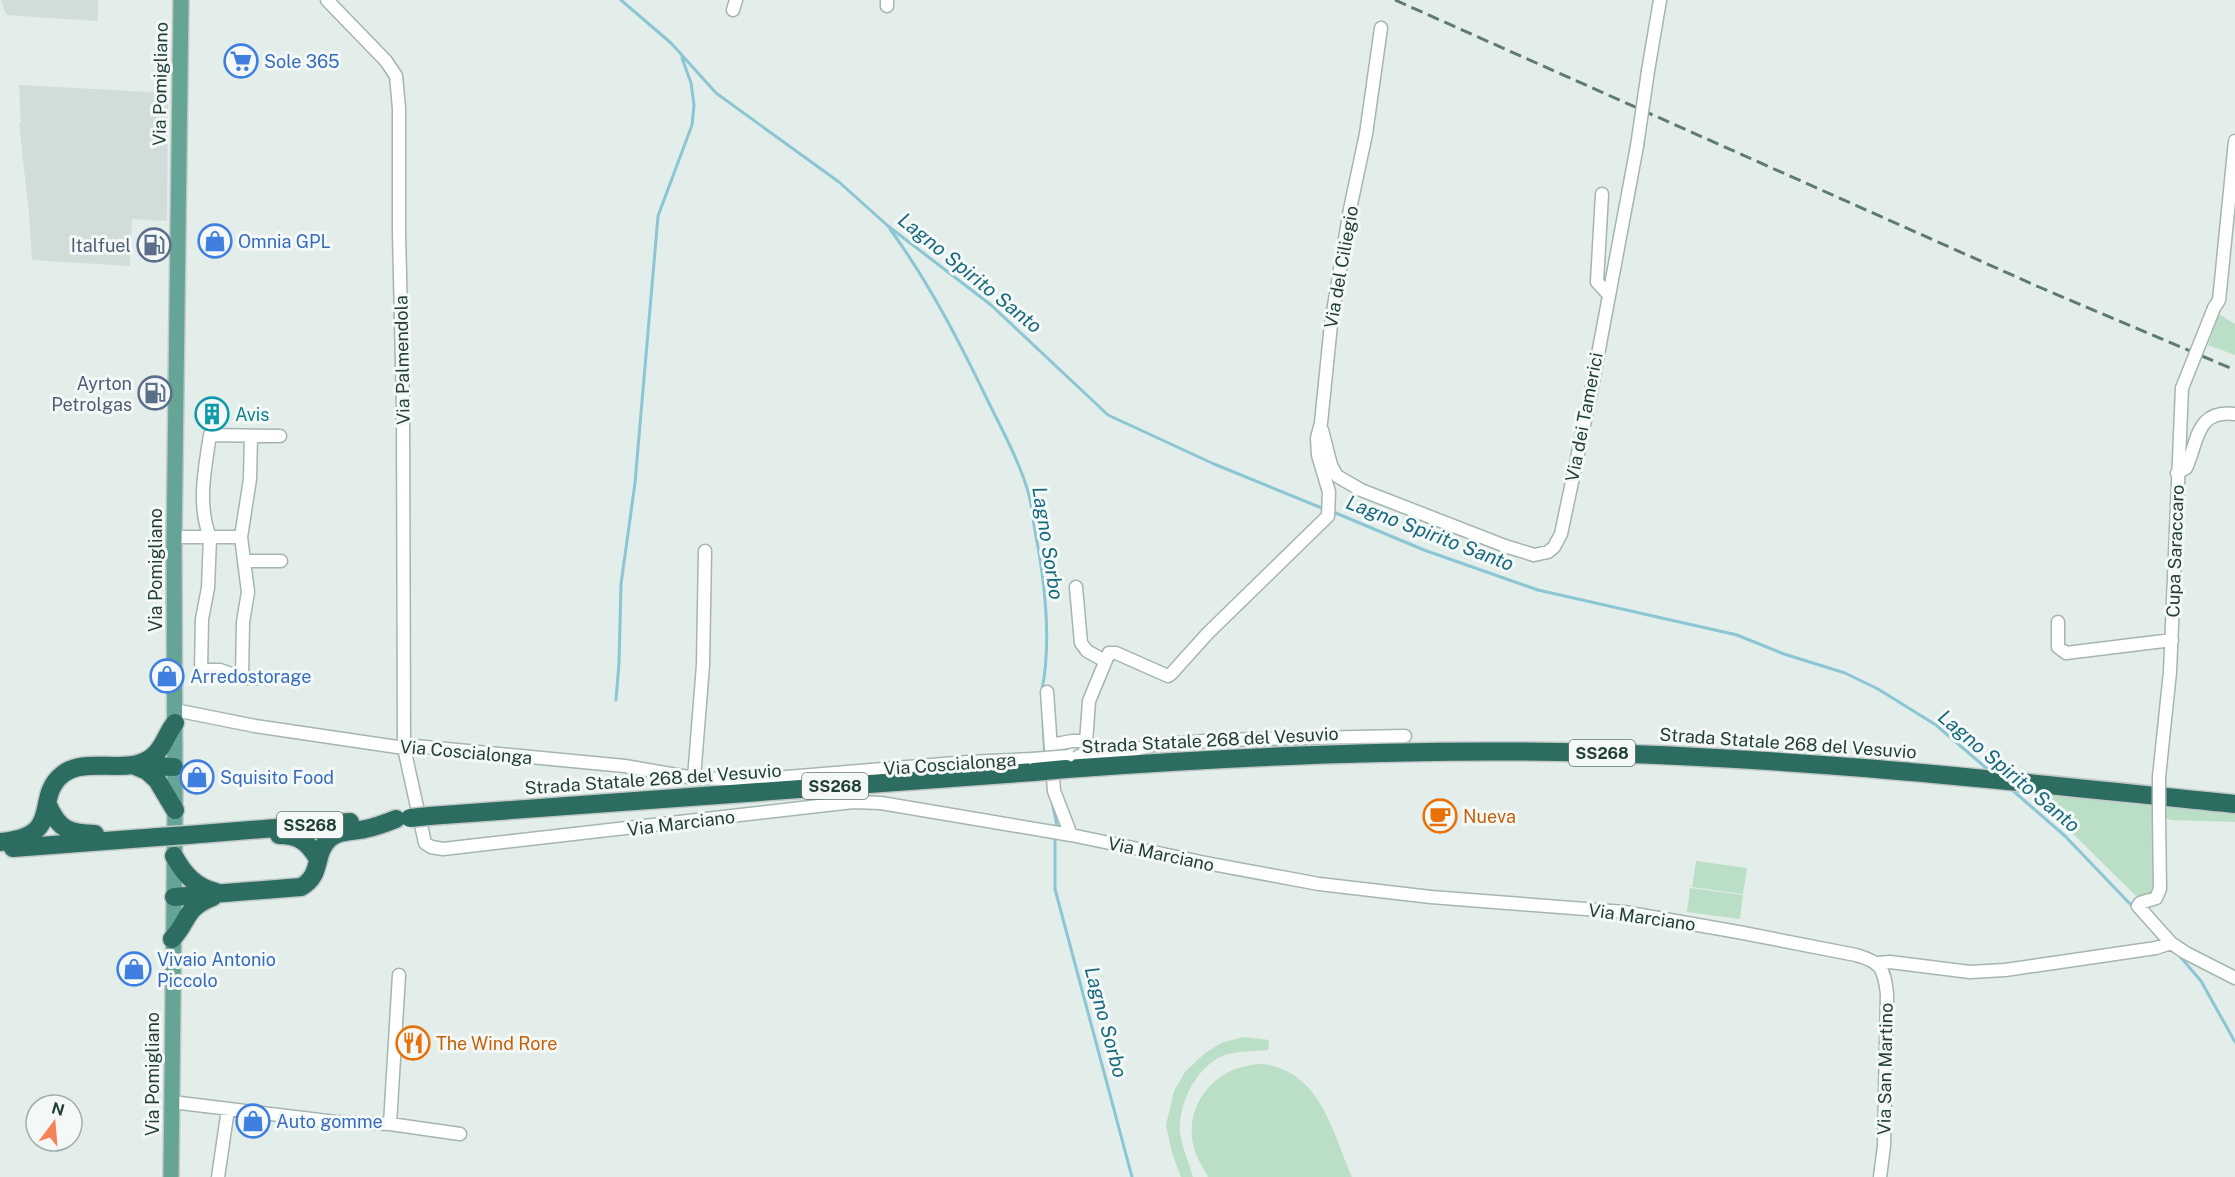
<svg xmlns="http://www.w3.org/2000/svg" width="2235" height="1177" viewBox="0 0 2235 1177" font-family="'Public Sans',sans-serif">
	<rect width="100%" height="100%" fill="#e3ede9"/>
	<path fill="#d1ddd8" d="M1,0H98V21L6,15Z
		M19,85L168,93L167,221L132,219L130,266L32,260L29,213L19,123H21Z"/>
	<path fill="#bbdfc6" d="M2219,314L2235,324V355L2208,345Z
		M2033,794L2157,806L2159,864L2153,895L2136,896Z
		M2162,807L2235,814V822L2170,820L2164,817Z
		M1696,861L1747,868L1743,894L1692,887Z
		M1690,888L1743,895L1740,919L1687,912Z
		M1244,1037L1269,1040L1268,1050C1253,1052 1232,1050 1218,1058C1194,1072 1178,1105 1180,1133C1182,1147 1189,1163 1193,1177H1181L1172,1153L1166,1125L1174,1091L1185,1072L1204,1054L1221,1043Z
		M1263,1064C1321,1072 1332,1131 1352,1177H1208C1203,1167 1197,1159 1194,1148C1182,1102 1219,1064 1263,1064Z"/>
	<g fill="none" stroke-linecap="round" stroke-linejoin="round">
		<path stroke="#8ac6d3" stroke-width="3" d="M621,0L671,43L716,93L839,182L888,226L991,305L1108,415L1214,464L1324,509
			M890,229C929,283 958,339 987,399C1002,430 1020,462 1029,495C1032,507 1033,519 1035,531C1045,582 1052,639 1042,690
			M1331,511L1424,550L1538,590L1737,635L1784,654L1845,673L1878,689L1936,725L1992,773
			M616,700L619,663L621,584L635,483L658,216L692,125L694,105L691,83L682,58
			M1043,723L1045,756
			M2011,789L2065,836L2133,907
			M1052,801L1057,826
			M1055,838V889L1132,1177
			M2177,953L2201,981L2235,1042"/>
		<g stroke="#a5b5b0" stroke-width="15">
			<path id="minor" d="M327,0L386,61L396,76L399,108V232L403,407L404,748L425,843L431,847L443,849L853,802L881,803L1071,835L1206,863L1319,884L1431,897L1624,912L1738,932L1856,955C1881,962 1884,968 1887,994L1884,1146L1880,1177
				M887,0V6
				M733,10L736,0
				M1648,71L1660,0
				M1602,194L1597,282L1608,294
				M2214,308L2219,300L2220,291L2235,141
				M1322,430L1331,465L1337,476L1361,490L1505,546L1534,555L1548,552L1554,547L1561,534L1591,392L1637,146
				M2177,473L2186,468C2198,443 2195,409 2235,414
				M174,537H210C197,505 205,468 210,435L280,436
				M241,537H210L208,588L202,619L201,670H220L242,678H268
				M244,561H281
				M1076,587L1081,643L1087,651L1105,661
				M2058,622V647L2066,653L2172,640
				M242,678L243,622L248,592L241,537L250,479L251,436
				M1047,692L1054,791L1071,835
				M175,710L255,726L404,748L415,746L625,766L694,778L728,779H762L968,762L1033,759
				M1051,745L1072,741H1086
				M1079,756L1119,753L1154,745L1217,740L1405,736
				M1085,756L1089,701L1109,653H1116L1168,676L1171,674L1208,633L1328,516L1329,492L1318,455L1317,438L1321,423L1331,324L1350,209L1366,134L1381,28
				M2159,777L2170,672L2182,388
				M694,778L703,665L705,551
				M2159,815L2160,889L2156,898L2140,903L2138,906L2171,943L2186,953L2235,978
				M1877,963L1890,962L1970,972L2005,970L2156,948L2171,943
				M172,1102L336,1122L390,1124L460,1134
				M390,1124L399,975
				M218,1177L228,1109"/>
		</g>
		<g stroke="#c1c9c7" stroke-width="18">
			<path id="major" d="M171,1177L175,810L174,545L181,0"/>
		</g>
		<g stroke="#c1c9c7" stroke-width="21">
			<path id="highway" d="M133,765L147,771L157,780L175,810
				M137,765L174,767
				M1066,769C1230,757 1395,749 1560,752C1786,756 2010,781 2235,804
				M48,805C59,830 69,833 95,834
				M429,816L1034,772
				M188,835L350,822
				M279,835C299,835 308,842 318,859
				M0,842C66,836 32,798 63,774C86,756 128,776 152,757C164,748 166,734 175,723
				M13,848L158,837
				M174,856C184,874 195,887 216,892
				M174,897L301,887C323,875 313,854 329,839C339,830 352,832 365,829C376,827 386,823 396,819
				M172,939C190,920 183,909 213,897"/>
		</g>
		<use href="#minor" stroke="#fff" stroke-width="12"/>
		<use href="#major" stroke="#66a496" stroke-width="15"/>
		<use href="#highway" stroke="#2d6c61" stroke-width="18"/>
		<path stroke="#5d7b73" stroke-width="3" stroke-dasharray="12 6" stroke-linecap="butt" d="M1395,0L2039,287L2235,370"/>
		<g stroke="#a5b5b0" stroke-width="15" stroke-linecap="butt">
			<path id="minor-bridge" d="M1637,146L1648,71
				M2182,388L2214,308
				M1033,759L1069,756
				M2159,815V777"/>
		</g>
		<g stroke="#c1c9c7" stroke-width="21" stroke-linecap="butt">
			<path id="highway-bridge" d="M1034,772L1066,769
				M410,818L429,816
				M158,837L188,835"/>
		</g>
		<use href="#minor-bridge" stroke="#fff" stroke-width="12"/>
		<use href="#highway-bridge" stroke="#2d6c61" stroke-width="18"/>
	</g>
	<defs>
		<g id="supermarket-ring" transform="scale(1.725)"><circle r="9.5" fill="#f4f9f7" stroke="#3f7fe0" stroke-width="1.5"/><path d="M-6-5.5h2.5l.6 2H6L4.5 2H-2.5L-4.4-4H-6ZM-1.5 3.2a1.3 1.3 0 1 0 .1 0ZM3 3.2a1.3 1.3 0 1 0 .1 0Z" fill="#3f7fe0"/></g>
		<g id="shop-ring" transform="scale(1.725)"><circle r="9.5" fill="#f4f9f7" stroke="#3f7fe0" stroke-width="1.5"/><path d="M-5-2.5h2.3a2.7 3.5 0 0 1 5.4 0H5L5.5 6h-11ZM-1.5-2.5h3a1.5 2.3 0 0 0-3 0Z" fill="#3f7fe0"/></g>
		<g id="fuel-ring" transform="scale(1.725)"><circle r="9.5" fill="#f4f9f7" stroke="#5c6f8a" stroke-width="1.5"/><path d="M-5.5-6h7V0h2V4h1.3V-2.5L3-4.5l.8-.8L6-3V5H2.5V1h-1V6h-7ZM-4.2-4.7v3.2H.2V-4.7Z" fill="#5c6f8a"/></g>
		<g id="building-ring" transform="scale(1.725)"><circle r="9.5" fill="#f4f9f7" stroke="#0f9aa8" stroke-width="1.5"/><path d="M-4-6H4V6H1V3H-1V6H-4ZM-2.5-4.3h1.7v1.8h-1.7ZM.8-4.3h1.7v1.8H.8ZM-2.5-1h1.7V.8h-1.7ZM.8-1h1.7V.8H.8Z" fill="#0f9aa8"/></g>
		<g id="cafe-ring" transform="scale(1.725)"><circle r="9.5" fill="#f4f9f7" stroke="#e8710a" stroke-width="1.5"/><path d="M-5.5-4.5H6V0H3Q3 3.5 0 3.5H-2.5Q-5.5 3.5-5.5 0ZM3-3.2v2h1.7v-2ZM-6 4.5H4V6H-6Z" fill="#e8710a"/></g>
		<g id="restaurant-ring" transform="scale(1.725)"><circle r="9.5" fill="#f4f9f7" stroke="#e8710a" stroke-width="1.5"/><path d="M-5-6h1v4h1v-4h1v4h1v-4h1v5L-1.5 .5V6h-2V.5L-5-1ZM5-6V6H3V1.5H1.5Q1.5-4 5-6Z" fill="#e8710a"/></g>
	</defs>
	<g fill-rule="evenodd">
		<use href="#supermarket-ring" x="241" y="61"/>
		<use href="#shop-ring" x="215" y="241"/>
		<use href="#fuel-ring" x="154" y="245"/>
		<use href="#fuel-ring" x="155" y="393"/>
		<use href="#building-ring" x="212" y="414"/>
		<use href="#shop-ring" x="167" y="676"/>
		<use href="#shop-ring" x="197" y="777"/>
		<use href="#cafe-ring" x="1440" y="816"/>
		<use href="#shop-ring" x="134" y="969"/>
		<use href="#restaurant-ring" x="413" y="1043"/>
		<use href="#shop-ring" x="253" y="1121"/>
	</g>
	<g text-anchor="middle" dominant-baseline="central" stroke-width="6" stroke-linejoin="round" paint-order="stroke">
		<g fill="#f4f9f7" stroke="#617771" stroke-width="1.5">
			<rect x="1569" y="740" width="66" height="26" rx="4.5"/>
			<rect x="802" y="773" width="66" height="26" rx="4.5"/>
			<rect x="277" y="812" width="66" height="26" rx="4.5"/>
		</g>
		<g font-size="16" font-weight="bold" fill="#223f38">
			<text x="1602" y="753">SS268</text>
			<text x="835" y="786">SS268</text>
			<text x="310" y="825">SS268</text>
		</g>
		<g font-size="18" fill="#366cbe" stroke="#f4f9f7" text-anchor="start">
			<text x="264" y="61">Sole 365</text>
			<text x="238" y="241">Omnia GPL</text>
			<text x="190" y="676">Arredostorage</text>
			<text x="220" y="777">Squisito Food</text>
			<text x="157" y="959">Vivaio Antonio<tspan x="157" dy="21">Piccolo</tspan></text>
			<text x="276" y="1121">Auto gomme</text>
		</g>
		<g font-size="18" fill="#223f38" stroke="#f4f9f7">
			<text transform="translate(160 84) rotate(-89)">Via Pomigliano</text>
			<text transform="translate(1341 267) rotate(-80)">Via del Ciliegio</text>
			<text transform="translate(402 360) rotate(-91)">Via Palmendola</text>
			<text transform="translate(1584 417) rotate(-79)">Via dei Tamerici</text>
			<text transform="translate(2175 551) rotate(-88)">Cupa Saraccaro</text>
			<text transform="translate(155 570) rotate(-90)">Via Pomigliano</text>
			<text transform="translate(1210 740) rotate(-3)">Strada Statale 268 del Vesuvio</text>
			<text transform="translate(1788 743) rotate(4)">Strada Statale 268 del Vesuvio</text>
			<text transform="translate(466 752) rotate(5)">Via Coscialonga</text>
			<text transform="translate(950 764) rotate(-4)">Via Coscialonga</text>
			<text transform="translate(653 779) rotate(-4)">Strada Statale 268 del Vesuvio</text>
			<text transform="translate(681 823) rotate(-7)">Via Marciano</text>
			<text transform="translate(1161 854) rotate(12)">Via Marciano</text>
			<text transform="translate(1642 917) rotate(8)">Via Marciano</text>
			<text transform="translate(1885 1069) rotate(-89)">Via San Martino</text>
			<text transform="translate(152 1074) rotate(-90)">Via Pomigliano</text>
		</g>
		<g font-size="18" fill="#4e5e75" stroke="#f4f9f7" text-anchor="end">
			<text x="131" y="245">Italfuel</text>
			<text x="132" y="383">Ayrton<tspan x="132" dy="21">Petrolgas</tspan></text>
		</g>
		<g font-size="18" fill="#0d838f" stroke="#f4f9f7" text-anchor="start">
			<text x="235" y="414">Avis</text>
		</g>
		<g font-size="18" fill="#c56008" stroke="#f4f9f7" text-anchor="start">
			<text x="1463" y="816">Nueva</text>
			<text x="436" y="1043">The Wind Rore</text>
		</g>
		<g font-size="20" font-style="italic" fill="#1a6a7d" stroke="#f4f9f7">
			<text transform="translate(970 273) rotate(39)">Lagno Spirito Santo</text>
			<text transform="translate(1430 533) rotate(21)">Lagno Spirito Santo</text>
			<text transform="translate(1048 543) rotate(81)">Lagno Sorbo</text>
			<text transform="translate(2009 771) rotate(40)">Lagno Spirito Santo</text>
			<text transform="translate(1106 1022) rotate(75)">Lagno Sorbo</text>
		</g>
	</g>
	<g transform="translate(54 1123) rotate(16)"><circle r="28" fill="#f4f9f7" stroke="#a0afab" stroke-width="1.5"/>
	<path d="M0-4.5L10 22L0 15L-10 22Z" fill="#f58359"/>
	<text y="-9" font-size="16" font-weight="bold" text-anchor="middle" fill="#223f38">N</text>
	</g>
</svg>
